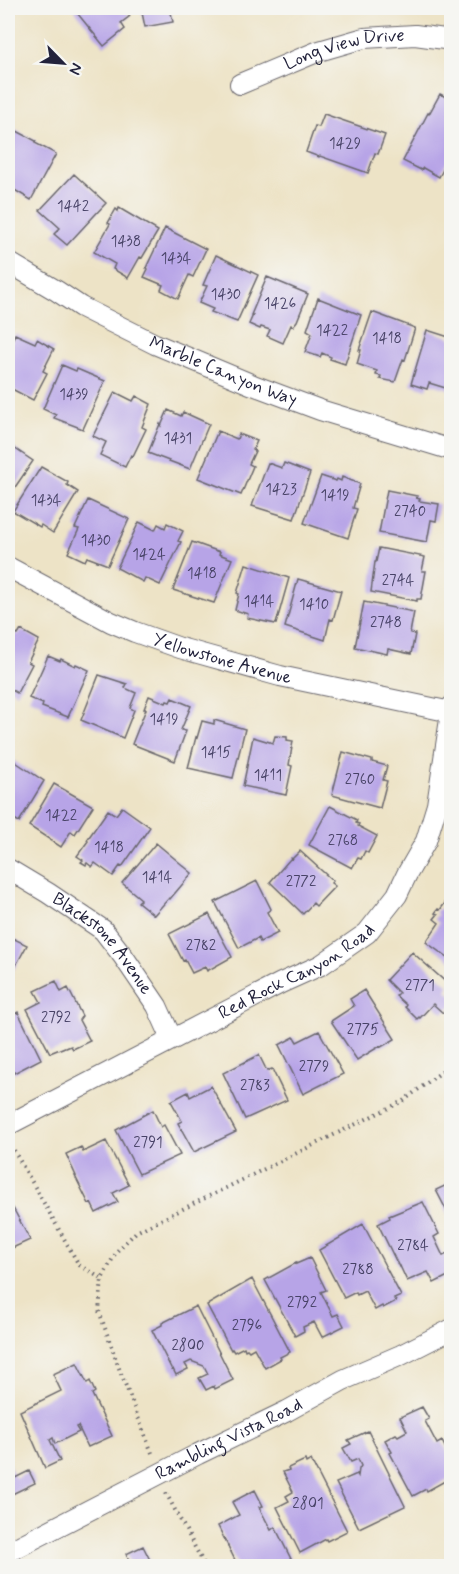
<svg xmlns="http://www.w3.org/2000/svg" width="459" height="1574" viewBox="0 0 459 1574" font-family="Mynerve,sans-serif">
	<rect width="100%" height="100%" fill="#f6f6f2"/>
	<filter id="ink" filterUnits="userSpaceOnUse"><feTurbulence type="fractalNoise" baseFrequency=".0167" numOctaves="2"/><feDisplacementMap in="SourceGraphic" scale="12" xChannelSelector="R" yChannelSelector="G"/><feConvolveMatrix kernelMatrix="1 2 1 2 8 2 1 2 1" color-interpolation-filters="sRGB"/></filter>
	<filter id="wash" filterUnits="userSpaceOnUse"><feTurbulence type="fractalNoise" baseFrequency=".008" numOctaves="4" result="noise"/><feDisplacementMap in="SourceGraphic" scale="24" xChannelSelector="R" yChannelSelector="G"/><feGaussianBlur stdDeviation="1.35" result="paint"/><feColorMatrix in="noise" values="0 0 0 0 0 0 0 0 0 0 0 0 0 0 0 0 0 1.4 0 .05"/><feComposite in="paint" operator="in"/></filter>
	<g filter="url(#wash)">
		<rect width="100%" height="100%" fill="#ede3c6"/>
		<g id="blocks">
			<path fill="#b7a4e7" d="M73,8H124L130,16L121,23L125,29L104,46Z
				M141,8H170L173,22L145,27Z
				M196,8H225V9L197,13Z
				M440,94L452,100V153L439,177L423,168L421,170L403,161L428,113L429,114Z
				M324,114L385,135L378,154L375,153L368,173L320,156L319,157L306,152L315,126L319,127Z
				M15,130L36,141L35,143L56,154L31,200L8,186V145Z
				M74,174L106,203L67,245L54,234L60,228L40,210Z
				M119,208L158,231L142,258L140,257L128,278L113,269L115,264L94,252L110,224L108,223L116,209L118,211Z
				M165,228L206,249L193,277L189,275L178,299L161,290L163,285L144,277L148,269L146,268Z
				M216,255L258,275L237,322L211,312L213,309L199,303L207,286L203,285Z
				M267,277L308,294L297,321L293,326L291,325L283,343L267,336L270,330L261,327L260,329L249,324L253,315H251Z
				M318,298L361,315L345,364L330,359L331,357L322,353L320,357L305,352L312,333L307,330Z
				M372,312L415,328L405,360L403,359L395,382L380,379L381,376L376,375L377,371L357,364L361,350H359Z
				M427,330L452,338V390L429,383L427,389L411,384Z
				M15,334L35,343L37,339L54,349L43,371L47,373L33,400L8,387V349Z
				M62,365L76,371L77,369L105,381L83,429L54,418L56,415L43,409Z
				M115,392L133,401L136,396L151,404L142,427L146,429L133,456L131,455L125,467L100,455L106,442L93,436Z
				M168,410L181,416L183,412L209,424L190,469L148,453L160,424L161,426Z
				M218,431L237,439L239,434L257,441L253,450L255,451L249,464L253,466L241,495L198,478Z
				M8,444L33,461L9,496L8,495Z
				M268,463L282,468L284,463L310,473L294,519L252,506Z
				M41,467L68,482L67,485L78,492L53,533L41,525L40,527L13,511Z
				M321,476L336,481L337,479L341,481L342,477L360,484L353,508L357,509L348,538L304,523Z
				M387,490L417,496L416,498L420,499L419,501L439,504L436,521L431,520L427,542L379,533Z
				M88,500L129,519L108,565L87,557L85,561L68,553L79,529L75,528Z
				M139,522L155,530L158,524L165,528L167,523L183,531L178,541L181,542L160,585L145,578L143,582L117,568Z
				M192,542L220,552L219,554L232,559L214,603L173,590Z
				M379,548L425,557L422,571H426L421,599H417V601L371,592L375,562H376Z
				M246,564L289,578L276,624L247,618L248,614L235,610L239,594L237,593Z
				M298,579L341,591L333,620L330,619L325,640L285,627Z
				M364,602L414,612L410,633L415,634L411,654L388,649L387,654L355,647Z
				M8,629L18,635L21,630L39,640L28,662L32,664L17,693L8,688Z
				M48,656L60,661L61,659L75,666L76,664L89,670L68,717L42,707L43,704L29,698Z
				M99,675L127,684L125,688L136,693L130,708L134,710L123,738L81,720Z
				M149,696L166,703L167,701L170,702L172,698L191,706L181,730L186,731L175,761L132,744L146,709H144Z
				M214,720L245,729L233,778L188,768L196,737L197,738L202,721L214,724Z
				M275,736L287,737V740L293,741L289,765L292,766L286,795L243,786L253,737L273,743Z
				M343,752L372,760V762L387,766L383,780L387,781L380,808L332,795Z
				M8,757L44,781L19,822L8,815Z
				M54,784L93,806L75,834L71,831L61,847L29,826Z
				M330,806L357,820L356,823L359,824L358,826L377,836L368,853L365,851L361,859L358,858L352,868L309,845Z
				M122,807L150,827L122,867L120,866L113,876L95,863L92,867L87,863L86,865L81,862L83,860L77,856L88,841L87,840L108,810L116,815Z
				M156,843L192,873L170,899L169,898L154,915L138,902L141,899L122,883Z
				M300,851L333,881L331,883L335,886L316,906L313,903L303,914L270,882L291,858L292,859Z
				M257,881L271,909L267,912L278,933L260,942L258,938L239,948L215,902Z
				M445,903L452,907V961L426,942L439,923L434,919L438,914L435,913L438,909L440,910Z
				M209,914L232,957L207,971L205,967L192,973L185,960L183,961L169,934Z
				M8,928L11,930L8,936L27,945L8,980Z
				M412,952L449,985L446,990L452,995V1005L443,1013L433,1004L420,1018L419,1017L417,1019L405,1007L406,1005L396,996L399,993L386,980Z
				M56,981L61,992L68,988L82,1016L79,1020L90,1041L73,1049L71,1046L66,1048L65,1047L50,1053L27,1009L41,1002L35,991Z
				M364,990L395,1039L381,1047L380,1046L357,1060L331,1021L354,1006L350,999Z
				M18,1012L41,1059L14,1073L12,1070L8,1072V1018Z
				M319,1031L343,1074L303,1094L279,1045L294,1037L297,1042Z
				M259,1055L267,1071L272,1069L287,1100L245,1119L223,1073Z
				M211,1086L236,1132L194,1152L178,1123L182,1121L171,1101L188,1092L190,1097Z
				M153,1110L161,1127L164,1125L180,1155L139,1174L116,1130Z
				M106,1141L129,1185L113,1193L118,1202L96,1213L91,1203L89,1204L75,1176H76L66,1154L81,1147L83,1152Z
				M452,1180V1221L436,1190L447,1185L446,1183Z
				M423,1202L439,1234L434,1237L443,1256L447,1254L452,1263V1274L434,1283L428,1272L407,1281L400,1266L399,1267L378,1224L390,1218L389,1216Z
				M13,1208L30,1240L8,1250V1211Z
				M363,1224L401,1296L394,1299L396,1301L383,1308L382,1306L375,1310L365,1291L357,1295L356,1292L344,1298L319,1250Z
				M310,1258L326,1290L321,1292L333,1316L338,1314L344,1326L322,1337L314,1322L303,1327L304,1331L295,1336L265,1280L296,1263V1264Z
				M252,1279L290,1352L280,1357L281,1359L265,1368L254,1348L249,1351L247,1349L245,1350L244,1347L234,1352L232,1349L231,1350L207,1305Z
				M196,1306L233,1380L215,1389L214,1386L206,1390L199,1378L208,1374L204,1366L191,1361L185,1364L188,1369L176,1375L173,1369L172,1370L152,1330L162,1325V1323Z
				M77,1363L87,1383L90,1381L95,1392L92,1394L112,1436L88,1447L78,1426L76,1427L79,1432L55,1444L53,1438L50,1440L60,1461L45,1468L20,1411L61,1391L53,1374Z
				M422,1407L429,1419L425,1421L437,1444L442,1441L452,1461V1477L427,1491L426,1489L413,1496L390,1453L392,1452L385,1440L396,1434L398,1436L407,1431L400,1417Z
				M368,1431L405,1506L359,1528L336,1483L357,1474L358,1476L359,1469L361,1466L358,1459L351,1462L343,1448L351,1444L348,1440Z
				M305,1460L306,1463L311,1460L347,1531L327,1541L326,1539L300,1553L277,1507L289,1501L286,1496L293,1492L283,1472L289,1470L288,1468Z
				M8,1462L15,1478L29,1471L35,1483L8,1496Z
				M255,1490L263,1506L259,1507L271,1530L275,1527L291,1559L278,1566H238L218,1526L239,1515L232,1502Z
				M143,1546L153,1566H132L126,1554Z"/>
		</g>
	</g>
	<g filter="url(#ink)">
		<use href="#blocks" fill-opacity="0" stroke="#69666c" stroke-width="1.5"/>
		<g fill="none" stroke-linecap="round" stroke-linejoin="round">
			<g stroke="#69666c" stroke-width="22">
				<g id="street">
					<path id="s1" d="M240,84L319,51L364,38L415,35L452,40"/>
					<path id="s2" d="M8,262L57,291L81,307L155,344L253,385L320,410L452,450"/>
					<path id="s3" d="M8,567L111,622L135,632L180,648L280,676L451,712"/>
					<path id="s4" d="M8,869L48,893L103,930L123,956L157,1006L172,1039"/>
					<path id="s5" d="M8,1125L281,983L321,965L367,933L397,895L407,874L426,841L437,805L452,706"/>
					<path id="s6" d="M8,1552L198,1454L287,1411L343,1380L401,1355L452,1329"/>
				</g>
			</g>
			<path stroke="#69666c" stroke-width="4" stroke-dasharray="1.5 4.5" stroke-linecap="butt" d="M11,1145L79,1265L102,1279
				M152,1453L120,1371L99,1311L102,1279L116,1252L136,1232L403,1101L452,1064
				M166,1493L205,1566"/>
			<use href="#street" stroke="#fff" stroke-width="20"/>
		</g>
	</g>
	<g text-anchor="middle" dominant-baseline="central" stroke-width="4.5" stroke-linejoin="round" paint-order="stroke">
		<g font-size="15" fill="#474266">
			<text x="345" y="144">1429</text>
			<text x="73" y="207">1442</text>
			<text x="126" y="242">1438</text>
			<text x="176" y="259">1434</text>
			<text x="226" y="295">1430</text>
			<text x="280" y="304">1426</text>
			<text x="332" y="331">1422</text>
			<text x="387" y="339">1418</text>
			<text x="74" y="395">1439</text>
			<text x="178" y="439">1431</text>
			<text x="281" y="490">1423</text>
			<text x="335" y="496">1419</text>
			<text x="46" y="501">1434</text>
			<text x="410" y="512">2740</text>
			<text x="96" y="541">1430</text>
			<text x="149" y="555">1424</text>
			<text x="202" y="574">1418</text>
			<text x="398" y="581">2744</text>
			<text x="259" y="602">1414</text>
			<text x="314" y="605">1410</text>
			<text x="386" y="623">2748</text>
			<text x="164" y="720">1419</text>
			<text x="216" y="753">1415</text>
			<text x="268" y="776">1411</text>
			<text x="360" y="780">2760</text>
			<text x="61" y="816">1422</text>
			<text x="343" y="841">2768</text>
			<text x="109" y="848">1418</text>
			<text x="157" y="878">1414</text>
			<text x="301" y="882">2772</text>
			<text x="201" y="946">2782</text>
			<text x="420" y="986">2771</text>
			<text x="56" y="1018">2792</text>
			<text x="363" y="1030">2775</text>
			<text x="314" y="1067">2779</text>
			<text x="255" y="1086">2783</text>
			<text x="148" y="1143">2791</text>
			<text x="413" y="1246">2784</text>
			<text x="358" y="1270">2788</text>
			<text x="302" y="1303">2792</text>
			<text x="247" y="1326">2796</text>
			<text x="188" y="1346">2800</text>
			<text x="308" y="1504">2801</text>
		</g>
		<g font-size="18" fill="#22223b" stroke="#f6f6f2">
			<text stroke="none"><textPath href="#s1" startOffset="111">Long View Drive</textPath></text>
			<text stroke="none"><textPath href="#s2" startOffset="242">Marble Canyon Way</textPath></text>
			<text stroke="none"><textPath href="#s3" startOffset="234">Yellowstone Avenue</textPath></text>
			<text stroke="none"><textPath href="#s4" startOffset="122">Blackstone Avenue</textPath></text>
			<text stroke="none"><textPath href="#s5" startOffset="327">Red Rock Canyon Road</textPath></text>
			<text stroke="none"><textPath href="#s6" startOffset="248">Rambling Vista Road</textPath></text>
		</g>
	</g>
	<rect width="459" height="1574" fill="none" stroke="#f6f6f2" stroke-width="30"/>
	<g transform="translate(63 63) rotate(115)" stroke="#f6f6f2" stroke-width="4.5" paint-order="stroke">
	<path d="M0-4.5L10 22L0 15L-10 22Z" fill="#22223b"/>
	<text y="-9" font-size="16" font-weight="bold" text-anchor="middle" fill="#22223b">N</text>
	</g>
</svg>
